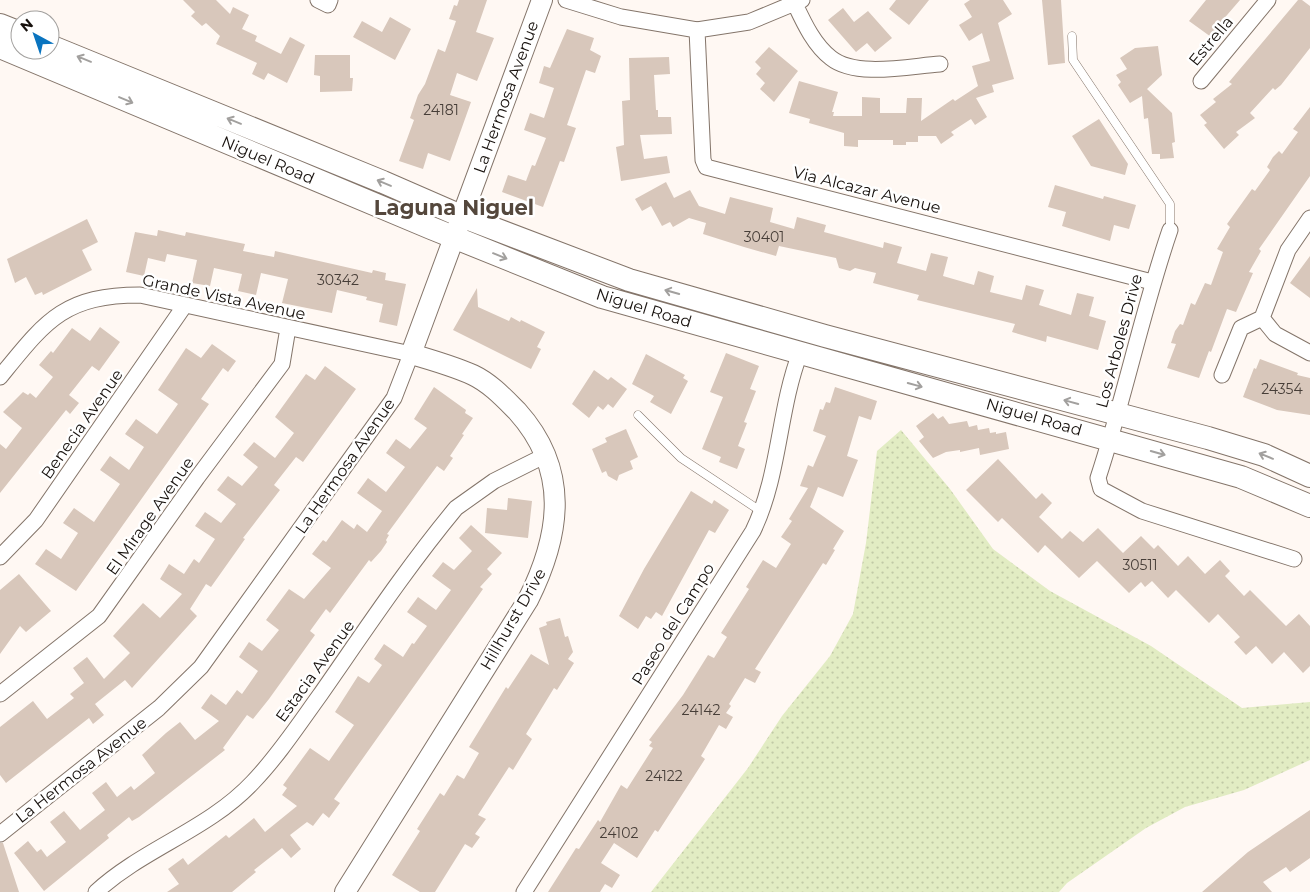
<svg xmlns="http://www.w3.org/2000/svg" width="1310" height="892" viewBox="0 0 1310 892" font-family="Montserrat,sans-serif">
	<defs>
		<pattern id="green-dots" width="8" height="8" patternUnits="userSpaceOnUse" patternTransform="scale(1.25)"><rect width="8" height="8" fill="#e2ecc3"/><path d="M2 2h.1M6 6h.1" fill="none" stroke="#c1c9a6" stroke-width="1.8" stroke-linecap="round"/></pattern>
	</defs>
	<rect width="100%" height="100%" fill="#fff8f3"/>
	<path fill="url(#green-dots)" d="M901,430L950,489L993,549L1050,591L1151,646L1242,708L1310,702V760L1244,790L1185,807L1146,828L1067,883L1059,892H651L748,768L782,716L830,656L853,614L866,543L877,451Z"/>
	<path fill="#d8c7bb" d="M183,0H216L230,14L233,7L249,15L242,29L257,36L255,41L281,54L290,37L305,45L287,83L268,73L264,80L252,74L257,63L216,44L220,36L206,23L202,26L191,16L195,12Z
		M459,0H487L476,32L494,38L477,81L457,73L450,95L471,102L450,161L428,153L423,169L399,161L414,120L410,118L418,95L425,84L438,49L445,52L456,21L449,19L454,5L457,6Z
		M896,0H929L909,25L889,9Z
		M970,0H1003L1012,14L998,23L1014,79L992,85L994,92L976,98L987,117L975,125L971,119L951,132L954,135L941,144L936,136H918V142H906V145H893V140H858V147L844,146V133L809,123L810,119L789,113L799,81L838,92L832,112H834L833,116H862V97L880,98V113H906L907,98H922L921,121L953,99L955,101L978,86L972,66L990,61L982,33L969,41L959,25L972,17L964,4Z
		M1042,0H1061L1065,63L1048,65Z
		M1206,0H1240L1221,22L1228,29L1218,42L1189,21Z
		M1298,0H1302L1310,6V48L1281,85L1275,90L1273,88L1250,113L1255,118L1236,132L1239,135L1224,149L1204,125L1207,123L1200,115L1216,102L1213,99L1232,84L1229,82Z
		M843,8L854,22L868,11L892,38L875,52L867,43L856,52L828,20Z
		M390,17L411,29L395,60L353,37L362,21L382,32Z
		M567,29L594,38L590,50L601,56L595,73L586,70L567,125L576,128L564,162L560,161L543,207L502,192L508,175L526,181L532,165L535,166L546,138L524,130L530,113L544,118L554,88L539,83L544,66L550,68Z
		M1158,46L1162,75L1147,89L1172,113L1175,142L1172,143L1174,158L1160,159V154H1152L1148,118L1144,119L1142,96L1130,103L1118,85L1121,82L1116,75L1127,69L1120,58L1135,48Z
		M769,47L798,71L774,102L760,89L765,83L756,74L761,68L755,62Z
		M315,55H350V78H353L352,91L320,92V76L314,75Z
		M669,57L670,74L654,75L656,110H658V117H671L672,134L640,135L644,159L667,156L670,173L621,181L616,147L624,145L622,101L630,100L629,58Z
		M1310,107V176L1259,249L1261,251L1249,272L1253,273L1236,312L1227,309L1211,352L1209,351L1199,378L1167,368L1176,344L1171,343L1175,331L1180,324L1183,325L1191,303L1195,305L1205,283L1211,285L1223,252L1217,249L1230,227L1227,224L1252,189L1255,191L1270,170L1267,167L1273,157L1279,151L1282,154L1298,132L1293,129Z
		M1099,119L1128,164L1125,175L1091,166L1072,136Z
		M666,182L674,198L690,190L699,206L725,214L730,197L773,208L770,222L794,229L797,217L826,225L824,232L883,248L884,242L902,247L897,263L926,271L931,253L948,257L943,276L974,285L978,271L994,276L990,292L1022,300L1026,285L1044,290L1039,305L1071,315L1077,293L1094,297L1089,316L1106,321L1098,350L1047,336L1046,342L1012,332L1015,324L917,300L919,295L873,283L876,273L855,268L850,271L839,268L836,258L779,246L776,256L744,247L703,234L706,223L689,218L673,227L670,222L662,226L651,206L642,211L635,199Z
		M1055,185L1103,199L1104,196L1136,205L1129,229L1114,225L1110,241L1062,226L1066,212L1048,207Z
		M87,219L98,242L82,250L92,270L43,295L42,292L35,295L26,277L15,283L7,259Z
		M158,230L185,236L186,232L245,244L243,251L274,257L275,251L372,273L373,270L386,273L385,280L406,284L397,326L379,322L383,304L366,300L367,297L337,290L332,313L282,303L288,279L261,273L256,295L238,291L242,274L214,268L210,286L192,283L197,260L167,254L165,262L148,258L144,276L126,272L135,232L157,236Z
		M1310,256V298L1290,283Z
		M477,288L478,307L509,321L511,317L520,322L521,320L545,332L537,347L541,349L531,369L453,330Z
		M100,327L120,342L99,371L92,366L69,395L79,403L70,414L66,410L0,493V444L6,449L22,428L3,412L23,392L28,395L30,393L36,398L53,377L39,365L51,351L53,353L72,328L90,341Z
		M212,344L236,361L228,372L223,368L201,399L209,404L76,591L35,564L46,549L61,559L78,533L63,523L74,508L94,522L120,484L100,470L110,456L129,470L144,447L125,434L136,419L157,434L178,404L158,390L186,348L201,358Z
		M726,353L759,366L750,389L756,391L744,422L747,423L738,446L745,449L737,469L719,462L721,457L702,449L723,397L710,392Z
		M646,354L685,375L683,378L688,381L671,414L650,402L654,396L632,384Z
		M1260,359L1298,373L1297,375L1310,378V415L1277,410L1243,397L1254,368L1256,369Z
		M325,366L356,389L303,462L296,457L274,485L280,490L243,538L245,539L211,587L206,584L190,609L197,616L132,688L125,680L95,704L104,715L93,724L89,718L6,783L0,775V727L33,701L47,719L74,698L70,694L84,683L73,668L87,657L104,679L130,653L113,636L143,603L160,618L182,594L160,579L169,564L184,574L194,559L199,563L215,539L195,526L205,512L221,523L236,504L217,490L228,476L242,486L258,467L243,455L254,442L275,458L294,433L275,417L306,374L315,380Z
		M594,370L608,380L611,377L627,389L613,408L608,404L603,410L598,406L589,418L572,404Z
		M434,387L466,410L465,413L473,418L462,434L464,435L450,456L453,458L444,471L437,466L387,534L389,535L386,540L387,542L381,551L371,562L369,560L330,613L326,609L310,631L315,635L269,699L253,719L247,715L223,748L225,750L139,817L132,821L129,817L107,835L109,838L44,891L14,853L28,841L37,852L41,849L47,857L66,842L50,822L64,811L80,830L105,810L92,793L106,782L117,797L131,786L134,790L155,773L142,755L166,733L180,722L195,740L219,721L201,708L211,694L226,705L237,690L242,694L258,671L239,657L249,642L262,651L279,630L266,620L289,589L304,599L331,568L312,554L323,540L326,542L342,520L354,529L357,524L367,532L382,511L357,493L368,478L386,492L405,467L386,453L396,439L410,449L427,428L414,419Z
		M835,387L877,401L871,420L859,416L847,456L858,460L843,497L818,487L810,507L844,531L833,549L835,550L826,565L823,563L755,669L761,672L755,683L745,678L729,704L731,706L726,713L733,717L726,729L719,725L701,756L705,759L658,832L655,830L637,858L614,843L601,863L620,875L612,888L605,884L600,892H548L576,848L579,849L598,820L600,822L621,785L627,789L653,748L649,746L652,742L649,740L683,695L708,655L714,658L727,637L721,633L749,589L746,587L763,560L776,568L791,544L781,537L792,521L789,519L808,488L800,486L808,465L813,467L826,436L813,431L820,409L823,410L826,402L830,403Z
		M933,413L938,419L943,416L949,424L967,421L969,427L977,425L978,430L989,428L990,433L996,432V434L1006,432L1009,449L980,455L979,448L960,452V450L946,452L933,458L919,441L924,437L916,426Z
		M626,429L638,457L630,461L633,469L619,475L617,481L608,476L606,471L602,473L592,449L607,442L605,438Z
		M998,459L1036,499L1042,493L1052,503L1039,517L1062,539L1070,531L1083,542L1098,528L1123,553L1141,536L1154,549L1158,545L1178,566L1188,556L1205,574L1220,560L1230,571L1225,576L1244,596L1250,590L1286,626L1299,614L1310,626V666L1303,673L1284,652L1272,664L1256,646L1246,655L1234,642L1240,637L1218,614L1209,623L1176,590L1168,598L1152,581L1145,587L1141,582L1129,593L1097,561L1079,578L1045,545L1038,553L1002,518L998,522L966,490Z
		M691,491L712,504L714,500L729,510L715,533L709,530L662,616L656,612L651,619L646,616L638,629L619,616L644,569Z
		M508,498L532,501L528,538L485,533L487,508L507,510Z
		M471,525L502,553L487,569L492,574L480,587L483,589L334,799L340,803L329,818L323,813L313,826L307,822L290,835L301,849L291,858L282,848L254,870L256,872L232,892H167L179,884L168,869L183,858L188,865L226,835L229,838L254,818L265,832L297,806L282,795L287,788L283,785L310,748L329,761L354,725L335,712L358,676L369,683L382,665L374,659L384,644L403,657L412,643L414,644L427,626L407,612L418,597L436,610L451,590L432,576L443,562L454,570L472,551L459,538Z
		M19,574L51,611L26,632L20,626L0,654V590Z
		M560,618L565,637L568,636L573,652L568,659L574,663L557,690L554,688L526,734L532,739L513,770L509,767L478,815L486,819L475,834L480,837L472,848L465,844L435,892H420L392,875L420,831L417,829L440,793L444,796L457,775L464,779L479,753L469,747L506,687L508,689L531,654L549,665L539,628L547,625L546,622Z
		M1310,810V858L1290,872L1286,867L1263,882L1272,892H1202L1248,852Z
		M0,843H3L19,892H0Z"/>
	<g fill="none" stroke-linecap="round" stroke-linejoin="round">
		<g stroke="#84756a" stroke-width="9">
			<path id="service" d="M1072,36L1073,60L1170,204V230
				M638,415L681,458L762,512"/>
		</g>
		<g stroke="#84756a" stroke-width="17">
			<path id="minor" d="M318,0L328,5L330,0
				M566,0L621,17L697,30L749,22L802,0
				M795,4C804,23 814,45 831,58C856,78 910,66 940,64
				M697,30L703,160L706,167L1152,282
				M1201,81L1268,0
				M1170,230C1142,312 1125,396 1098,478L1101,489L1142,511L1294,559
				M1262,318L1275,334L1310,353
				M1222,375L1241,328L1262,318L1288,250L1310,218
				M0,377C45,322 63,295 140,295L411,354L394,398L201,667L159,708L0,834
				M0,557L36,520L185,305
				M0,694L99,616L197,478L282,364L288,328
				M96,892C144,848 208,830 253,782C278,756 299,724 320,695C364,632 407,567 456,508L494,481L546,455
				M524,892L753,531C780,475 778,411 800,353"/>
		</g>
		<g stroke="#84756a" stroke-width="22">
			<path id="tertiary" d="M345,892L528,600C561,534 570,470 517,411C504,398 490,383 473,375C453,366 432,360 411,354L542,0"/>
		</g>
		<g stroke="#84756a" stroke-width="24">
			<path id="secondary" d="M0,25L20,33
				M50,46L383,182L461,216L629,280L825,336L1208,438L1264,455L1310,476
				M0,47L431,228L602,297L1241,477L1310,506"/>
		</g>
		<use href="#service" stroke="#fff" stroke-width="8"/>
		<use href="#minor" stroke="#fff" stroke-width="15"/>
		<use href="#tertiary" stroke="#fff" stroke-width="20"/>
		<use href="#secondary" stroke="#fff" stroke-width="22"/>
	</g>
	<defs><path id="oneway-shaft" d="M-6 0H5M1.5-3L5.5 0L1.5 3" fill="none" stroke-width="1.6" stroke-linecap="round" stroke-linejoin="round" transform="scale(1.25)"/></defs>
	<g stroke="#a2a09e">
		<use href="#oneway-shaft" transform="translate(84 59) rotate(-158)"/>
		<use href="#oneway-shaft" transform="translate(126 100) rotate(23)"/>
		<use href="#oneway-shaft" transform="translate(234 121) rotate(-158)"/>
		<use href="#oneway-shaft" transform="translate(384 183) rotate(-157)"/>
		<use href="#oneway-shaft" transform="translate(500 256) rotate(22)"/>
		<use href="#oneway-shaft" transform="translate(672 292) rotate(-164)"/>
		<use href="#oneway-shaft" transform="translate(915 385) rotate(15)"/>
		<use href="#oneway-shaft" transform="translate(1071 402) rotate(-165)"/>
		<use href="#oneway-shaft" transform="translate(1158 453) rotate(16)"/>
		<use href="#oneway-shaft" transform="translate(1266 456) rotate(-158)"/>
	</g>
	<g text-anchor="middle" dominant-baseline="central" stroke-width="5" stroke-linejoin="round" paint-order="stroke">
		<g font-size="14" fill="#473e38">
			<text x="441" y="110">24181</text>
			<text x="764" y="237">30401</text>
			<text x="338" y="280">30342</text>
			<text x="1282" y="389">24354</text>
			<text x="1140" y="565">30511</text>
			<text x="701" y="710">24142</text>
			<text x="664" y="776">24122</text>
			<text x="619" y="833">24102</text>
		</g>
		<g font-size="16" fill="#17110d" stroke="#fff">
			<text transform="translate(1211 41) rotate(-50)">Estrella</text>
			<text transform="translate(506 97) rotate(-70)">La Hermosa Avenue</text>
			<text transform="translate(268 160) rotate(23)">Niguel Road</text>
			<text transform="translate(867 190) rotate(14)">Via Alcazar Avenue</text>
			<text transform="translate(224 297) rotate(12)">Grande Vista Avenue</text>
			<text transform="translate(644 308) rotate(17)">Niguel Road</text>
			<text transform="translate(1119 341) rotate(-75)">Los Arboles Drive</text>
			<text transform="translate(1034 417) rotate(16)">Niguel Road</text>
			<text transform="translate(82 424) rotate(-55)">Benecia Avenue</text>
			<text transform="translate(345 466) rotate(-55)">La Hermosa Avenue</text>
			<text transform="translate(150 516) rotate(-55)">El Mirage Avenue</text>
			<text transform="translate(513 619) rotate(-60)">Hillhurst Drive</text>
			<text transform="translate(673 624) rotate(-58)">Paseo del Campo</text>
			<text transform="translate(315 671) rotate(-54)">Estacia Avenue</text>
			<text transform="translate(81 770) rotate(-38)">La Hermosa Avenue</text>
		</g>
		<g font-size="21" font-weight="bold" fill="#54473c" stroke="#fff">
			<text x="454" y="207">Laguna Niguel</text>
		</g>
	</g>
	<g transform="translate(35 35) rotate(320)"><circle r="24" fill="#ffffff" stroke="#a2a09e"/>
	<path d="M0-4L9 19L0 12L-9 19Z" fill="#0a74bf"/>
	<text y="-8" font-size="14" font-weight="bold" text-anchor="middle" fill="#17110d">N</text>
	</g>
</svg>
